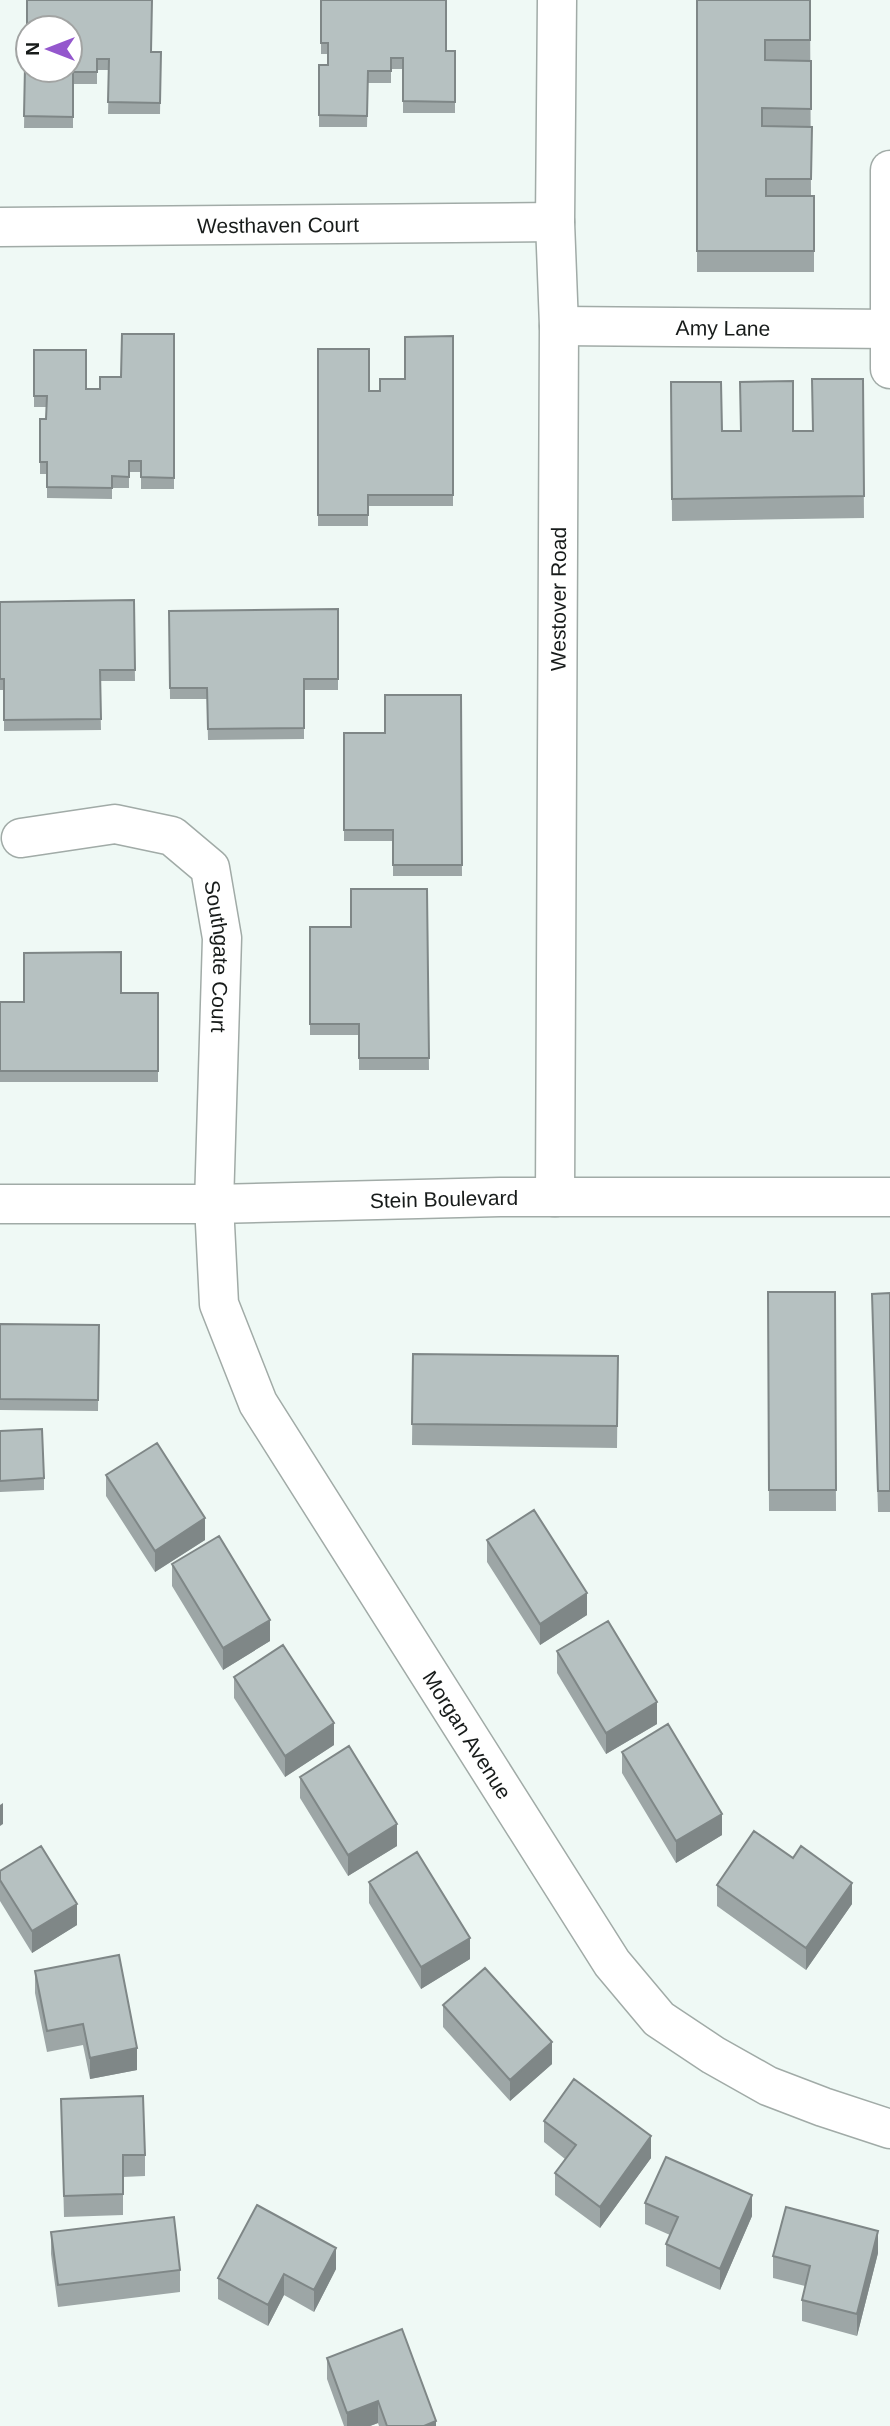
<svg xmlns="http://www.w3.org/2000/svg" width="890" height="2426" viewBox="0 0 890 2426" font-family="Helvetica,sans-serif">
	<rect width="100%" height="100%" fill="#eff9f5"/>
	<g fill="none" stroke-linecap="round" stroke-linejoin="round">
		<g stroke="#a1aba7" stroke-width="41">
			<g id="street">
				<path d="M890,170V369"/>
				<path id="s1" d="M0,227L555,222"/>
				<path id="s2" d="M559,326L889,329"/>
				<path id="s3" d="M21,838L115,824L172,836L210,868L222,938L214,1204L219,1304L258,1403L612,1963L659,2019L713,2055L768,2086L823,2107L890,2129"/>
				<path id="s4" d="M555,1197L559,326L555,222L557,0"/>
				<path id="s5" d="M0,1204H214L500,1197H890"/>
			</g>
		</g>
		<use href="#street" stroke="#fff" stroke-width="38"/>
	</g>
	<path fill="#9da6a6" d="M27,0L151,52H161L160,114H108L109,70H97V84H73V128H24L25,66L70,70L28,28V55H27Z
		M321,0L446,51H455V113H403V69H391V83H368L367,127H319V65H328V54H321Z
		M697,0H810L811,196H814V272H697Z
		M174,334V489H141V472H129V488H112V499L47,498V474H40V419H46L47,407H34V350L86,389H100L121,377Z
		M453,336V506H368V526H318V349L369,391H380L405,379Z
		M863,379L864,518L672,521L671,382L722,431H813Z
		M134,600L135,681H100L101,730L4,731V690H0V602Z
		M338,609V690H304V739L208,740L207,699H170L169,611Z
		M461,695L462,876H393V841H344V733H385Z
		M427,889L429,1070H359V1035H310V927H351Z
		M121,993H158V1082H0V1002H24Z
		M768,1292H835L836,1511H769Z
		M890,1293V1512H878L872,1294Z
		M0,1324L99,1325L98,1411L0,1410Z
		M413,1354L618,1356L617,1448L412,1445Z
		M0,1431L44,1478V1490L0,1492Z
		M106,1475L205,1540L155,1572L106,1496Z
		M487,1540L587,1615L540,1645L487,1562Z
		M172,1564L270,1641L223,1670L172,1586Z
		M557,1651L657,1724L606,1754L557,1673Z
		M234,1677L334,1745L285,1777L234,1698Z
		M622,1752L722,1835L676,1863L622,1773Z
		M300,1777L397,1846L348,1876L300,1798Z
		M0,1871L77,1925L32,1953L0,1901Z
		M369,1882L470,1959L421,1989L369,1903Z
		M717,1885L852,1904L806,1970L717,1906Z
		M35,1971L137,2070L90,2079L83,2045L47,2052L35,1993Z
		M443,2005L552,2064L510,2101L443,2027Z
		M61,2099L145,2155V2176L123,2177V2215L64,2217Z
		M544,2121L651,2158L600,2228L555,2195V2173L565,2159L544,2142Z
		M645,2203L752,2216L720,2290L666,2266V2244L670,2235L645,2224Z
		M51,2232L180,2270V2292L58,2307L51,2254Z
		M878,2253L857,2336L802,2321V2300L805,2286L773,2278V2256Z
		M336,2269L314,2312L284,2295L268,2326L218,2299V2278Z
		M327,2358L436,2426H379L378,2423L370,2426H344L327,2379Z"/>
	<path fill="#7f8787" d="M205,1518V1540L155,1572V1551Z
		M587,1593V1615L540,1645V1624Z
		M270,1620V1641L223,1670V1648Z
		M657,1702V1724L606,1754V1733Z
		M334,1723V1745L285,1777V1756Z
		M3,1803V1824L0,1826V1805Z
		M722,1814V1835L676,1863V1841Z
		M397,1824V1846L348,1876V1855Z
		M852,1883V1904L806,1970V1948Z
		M77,1904V1925L32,1953V1931Z
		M470,1938V1959L421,1989V1967Z
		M552,2042V2064L510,2101V2080Z
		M137,2048V2070L90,2079V2058Z
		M651,2136V2158L600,2228V2207Z
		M752,2195V2216L720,2290V2269Z
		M878,2231V2253L857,2336V2314Z
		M336,2248V2269L314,2312V2290Z
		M284,2274V2295L268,2326V2305Z
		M378,2401V2423L370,2426H347V2413Z
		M436,2421V2426H424Z"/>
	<path fill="#b6c1c1" stroke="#7f8787" stroke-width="2" d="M27,0H152L151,52H161L160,103L108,102L109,59H97V72H73V117L24,116L25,66H28V70H70V28H28V44H27Z
		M321,0H446V51H455V102L403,101V58H391V71H368L367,116L319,115V65H328V43H321Z
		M697,0H810V40H765V60L811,61V109L762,108V126L812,127L811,179H766V196H814V251H697Z
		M122,334H174V478L141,477V461H129V477L112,476V488L47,487V462H40V419H46L47,396H34V350H86V389H100V377H121Z
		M453,336V495H368V515H318V349H369V391H380V379H405V337Z
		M812,379H863L864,496L672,499L671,382H721L722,431H741L740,382L793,381V431H813Z
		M134,600L135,670H100L101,719L4,720V679H0V602Z
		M338,609V679H304V728L208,729L207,688H170L169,611Z
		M385,695H461L462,865H393V830H344V733H385Z
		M351,889H427L429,1058H359V1024H310V927H351Z
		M121,952V993H158V1071H0V1002H24V953Z
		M768,1292H835L836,1490H769Z
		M890,1293V1491H878L872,1294Z
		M0,1324L99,1325L98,1400L0,1399Z
		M413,1354L618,1356L617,1426L412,1424Z
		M42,1429L44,1478L0,1481V1431Z
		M157,1443L205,1518L155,1551L106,1475Z
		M534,1510L587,1593L540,1624L487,1540Z
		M219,1536L270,1620L223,1648L172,1564Z
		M608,1621L657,1702L606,1733L557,1651Z
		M283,1645L334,1723L285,1756L234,1677Z
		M668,1724L722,1814L676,1841L622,1752Z
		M349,1746L397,1824L348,1855L300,1777Z
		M754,1831L793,1858L801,1846L852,1883L806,1948L717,1885Z
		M41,1846L77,1904L32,1931L0,1880V1871Z
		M417,1852L470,1938L421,1967L369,1882Z
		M119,1955L137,2048L90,2058L83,2024L47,2031L35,1971Z
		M485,1968L552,2042L510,2080L443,2005Z
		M574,2079L651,2136L600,2207L555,2173L576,2145L544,2121Z
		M143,2096L145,2155H123V2194L64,2196L61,2099Z
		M666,2157L752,2195L720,2269L666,2244L678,2217L645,2203Z
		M257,2205L336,2248L314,2290L284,2274L268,2305L218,2278Z
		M786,2207L878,2231L857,2314L802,2300L810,2266L773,2256Z
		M174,2217L180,2270L58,2285L51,2232Z
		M402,2329L436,2421L424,2426H387L378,2401L347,2413L327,2358Z"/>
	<g text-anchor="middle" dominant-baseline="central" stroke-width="7" stroke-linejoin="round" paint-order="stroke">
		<g font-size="21" fill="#171b1a" stroke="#fff">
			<text stroke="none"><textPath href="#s1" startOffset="278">Westhaven Court</textPath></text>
			<text stroke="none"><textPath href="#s2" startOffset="164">Amy Lane</textPath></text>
			<text stroke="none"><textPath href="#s4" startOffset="598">Westover Road</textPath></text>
			<text stroke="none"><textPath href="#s3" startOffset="292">Southgate Court</textPath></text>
			<text stroke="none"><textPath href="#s5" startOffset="444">Stein Boulevard</textPath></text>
			<text stroke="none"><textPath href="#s3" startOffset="1139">Morgan Avenue</textPath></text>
		</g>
	</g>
	<g transform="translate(49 49) rotate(270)"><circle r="33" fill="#ffffff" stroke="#a2a4a3" stroke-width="2"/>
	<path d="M0-5L12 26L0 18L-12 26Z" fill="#9457cd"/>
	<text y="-10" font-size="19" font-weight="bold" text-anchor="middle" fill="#171b1a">N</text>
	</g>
</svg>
